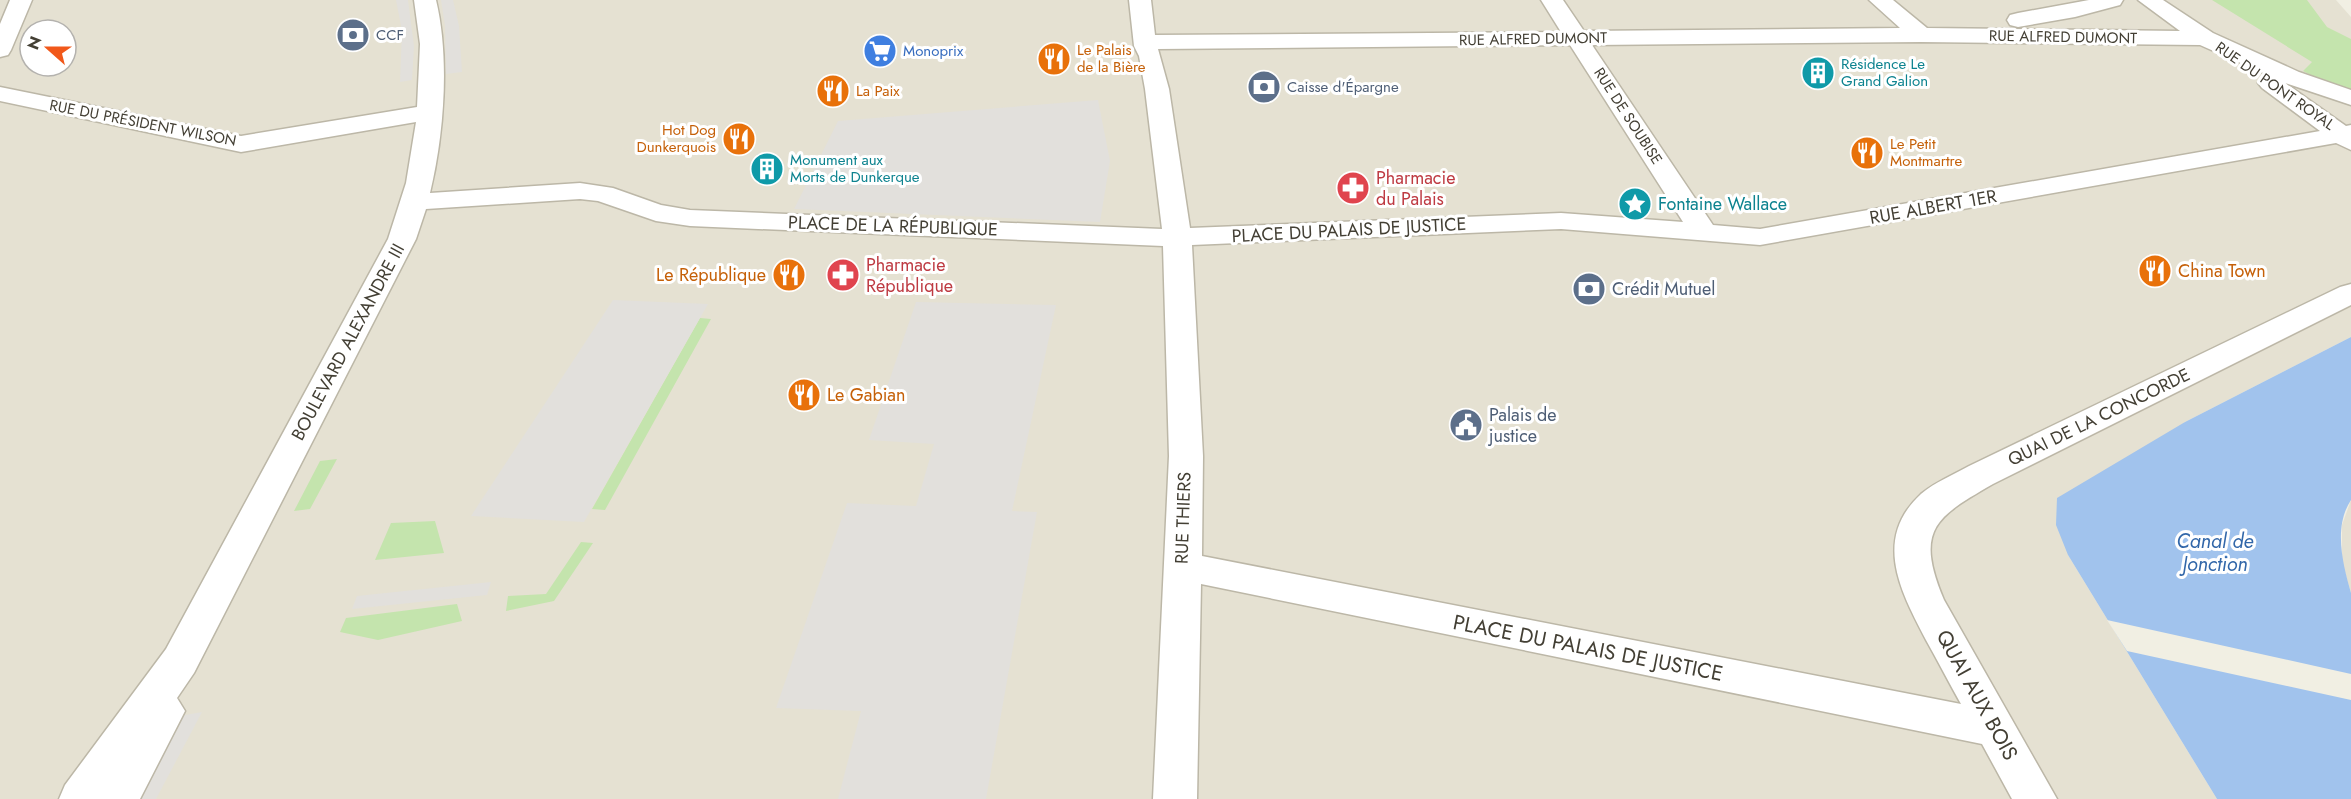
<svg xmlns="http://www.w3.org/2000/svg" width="2351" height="799" viewBox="0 0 2351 799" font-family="Jost,sans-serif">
	<rect width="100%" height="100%" fill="#f1efe3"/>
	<path fill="#e5e1d2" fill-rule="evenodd" d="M0,0H2336L2351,17V337L2185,422L2068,555L2217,799H0ZM30,30H66V66H30Z
		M2351,500V593L2342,562V525Z"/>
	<path fill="#c4e4ad" d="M2212,0H2307L2327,27L2351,39V91L2324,82L2303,71L2312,62Z
		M700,318L711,319L605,510L592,509Z
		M337,459L310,509L294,511L320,461Z
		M435,521L444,553L375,560L391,523Z
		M581,542L593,543L554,601L506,611L508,596L546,594Z
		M457,604L462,621L378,640L340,632L346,618Z"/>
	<path fill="#e2e0dc" d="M396,0H408L414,46L412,80L400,82L402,31Z
		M441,0H453L459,26L462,72L446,74L445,26Z
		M1098,100L1110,161L1100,222L794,209L838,121Z
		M613,300L708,304L584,522L471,516Z
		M916,302L1056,305L1012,511L1037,512L986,799H838L861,711L776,708L847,503L916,506L934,444L869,440Z
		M491,582L487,595L352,609L357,596Z
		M202,712L156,799H134L180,716Z"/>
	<path fill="#a1c3ed" d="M2351,337V500C2333,527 2343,565 2351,593V799H2217L2068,555L2056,525L2057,498L2185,422Z"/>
	<path fill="#f1efe3" d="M2107,620L2351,674V700L2127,651Z"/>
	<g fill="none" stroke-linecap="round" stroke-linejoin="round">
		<g stroke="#bcb7a7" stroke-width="3">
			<path id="minor" d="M10,0H32L11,50L8,55L0,57V24Z
				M414,0H436C450,58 444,135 430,193L580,183L613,188L661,205L690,210L1162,229L1145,89L1139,56L1134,46L1129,0H1151L1155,35L1561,32L1541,0H1563L1584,31L1900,28L1869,0H1893L1927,28L2180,31L2138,0H2163L2213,33L2299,72L2351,90V105L2285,83L2346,126L2351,125V150L2336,143L1760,245L1561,229L1192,245L1203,456L1202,556L1961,704C1949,683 1938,661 1926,640C1901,592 1872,539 1921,494C1935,482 1953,475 1969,466L2340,287L2351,284V305L1993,484C1936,517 1914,529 1944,600L2057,799H2012L1982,744L1201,584L1197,799H1153L1169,456L1163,246L690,226L656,221L598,201L580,199L426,209L416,239L194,673L177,698L185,711L140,799H59L65,785L166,649L388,239L406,183L416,122L241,152L0,101V87L241,136L417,107L420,44ZM1921,42L2200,45L2270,76L2262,78L2258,83L2262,88L2320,131L1760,229L1713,225L1592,45ZM1570,45L1683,222L1561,213L1190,228L1169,89L1158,49Z
				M2089,0H2123L2120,5L2075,17L2018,27L2010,25L2007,20L2010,15L2018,13Z"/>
		</g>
		<use href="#minor" fill="#fff" fill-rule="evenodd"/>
	</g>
	<defs>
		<g id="bank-disc" transform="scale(1.725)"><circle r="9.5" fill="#5c6f8a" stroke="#fff"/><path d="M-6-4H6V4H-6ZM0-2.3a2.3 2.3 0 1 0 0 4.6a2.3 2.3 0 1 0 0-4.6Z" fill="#fff"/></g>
		<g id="supermarket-disc" transform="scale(1.725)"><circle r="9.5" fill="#3f7fe0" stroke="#fff"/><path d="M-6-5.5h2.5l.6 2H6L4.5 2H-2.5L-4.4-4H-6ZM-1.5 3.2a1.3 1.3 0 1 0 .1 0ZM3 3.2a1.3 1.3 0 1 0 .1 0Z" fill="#fff"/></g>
		<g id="restaurant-disc" transform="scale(1.725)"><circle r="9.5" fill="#e8710a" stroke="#fff"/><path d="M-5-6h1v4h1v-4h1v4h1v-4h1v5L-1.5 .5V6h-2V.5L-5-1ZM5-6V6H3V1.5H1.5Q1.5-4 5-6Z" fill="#fff"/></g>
		<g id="building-disc" transform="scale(1.725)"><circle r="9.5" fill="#0f9aa8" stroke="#fff"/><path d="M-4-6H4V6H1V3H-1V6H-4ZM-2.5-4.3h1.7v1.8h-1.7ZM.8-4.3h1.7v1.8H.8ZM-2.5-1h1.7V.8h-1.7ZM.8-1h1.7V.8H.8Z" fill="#fff"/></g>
		<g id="pharmacy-disc" transform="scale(1.725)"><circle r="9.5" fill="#e0444e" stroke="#fff"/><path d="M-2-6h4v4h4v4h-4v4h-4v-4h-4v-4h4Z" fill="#fff"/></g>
		<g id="sight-disc" transform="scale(1.725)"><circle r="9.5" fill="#0f9aa8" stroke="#fff"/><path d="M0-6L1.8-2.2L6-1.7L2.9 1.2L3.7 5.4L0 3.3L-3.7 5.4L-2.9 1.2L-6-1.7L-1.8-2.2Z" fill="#fff"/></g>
		<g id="civic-disc" transform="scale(1.725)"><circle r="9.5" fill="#5c6f8a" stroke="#fff"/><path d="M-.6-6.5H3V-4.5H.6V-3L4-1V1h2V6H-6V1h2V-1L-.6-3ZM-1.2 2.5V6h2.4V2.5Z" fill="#fff"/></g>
	</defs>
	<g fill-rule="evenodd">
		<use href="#bank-disc" x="353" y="35"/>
		<use href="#supermarket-disc" x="880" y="51"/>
		<use href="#restaurant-disc" x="1054" y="59"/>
		<use href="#building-disc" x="1818" y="73"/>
		<use href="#bank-disc" x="1264" y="87"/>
		<use href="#restaurant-disc" x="833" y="91"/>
		<use href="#restaurant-disc" x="739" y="139"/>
		<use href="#restaurant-disc" x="1867" y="153"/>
		<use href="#building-disc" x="767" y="169"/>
		<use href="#pharmacy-disc" x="1353" y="188"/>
		<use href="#sight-disc" x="1635" y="204"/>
		<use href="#restaurant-disc" x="2155" y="271"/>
		<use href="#restaurant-disc" x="789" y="275"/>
		<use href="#pharmacy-disc" x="843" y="275"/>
		<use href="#bank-disc" x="1589" y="289"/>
		<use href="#restaurant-disc" x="804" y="395"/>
		<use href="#civic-disc" x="1466" y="425"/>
	</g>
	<g text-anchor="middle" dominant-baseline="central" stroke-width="6" stroke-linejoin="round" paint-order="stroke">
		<g font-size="15" fill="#4e5e75" stroke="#fff" text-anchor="start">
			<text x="376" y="35">CCF</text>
			<text x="1287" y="87">Caisse d'Épargne</text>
		</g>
		<g font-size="15" fill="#433f34" stroke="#fff">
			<text transform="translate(2063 37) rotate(1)">RUE ALFRED DUMONT</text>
			<text transform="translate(1533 39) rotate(-1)">RUE ALFRED DUMONT</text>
			<text transform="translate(2275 86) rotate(35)">RUE DU PONT ROYAL</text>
			<text transform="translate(1628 116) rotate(57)">RUE DE SOUBISE</text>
			<text transform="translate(143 123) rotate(11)">RUE DU PRÉSIDENT WILSON</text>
		</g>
		<g font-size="15" fill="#c56008" stroke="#fff" text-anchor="start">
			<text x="1077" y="50">Le Palais<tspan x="1077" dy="17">de la Bière</tspan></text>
			<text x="856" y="91">La Paix</text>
			<text x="716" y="130" text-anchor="end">Hot Dog<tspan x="716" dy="17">Dunkerquois</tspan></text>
			<text x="1890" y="144">Le Petit<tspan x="1890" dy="17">Montmartre</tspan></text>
		</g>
		<g font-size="15" fill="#366cbe" stroke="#fff" text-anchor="start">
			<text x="903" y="51">Monoprix</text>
		</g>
		<g font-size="15" fill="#0d838f" stroke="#fff" text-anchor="start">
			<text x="1841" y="64">Résidence Le<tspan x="1841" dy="17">Grand Galion</tspan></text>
			<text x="790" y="160">Monument aux<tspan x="790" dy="17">Morts de Dunkerque</tspan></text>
		</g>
		<g font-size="18" fill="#be3a42" stroke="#fff" text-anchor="start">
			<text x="1376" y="178">Pharmacie<tspan x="1376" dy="21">du Palais</tspan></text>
			<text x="866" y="265">Pharmacie<tspan x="866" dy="21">République</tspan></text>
		</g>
		<g font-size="18" fill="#0d838f" stroke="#fff" text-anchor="start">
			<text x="1658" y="204">Fontaine Wallace</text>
		</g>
		<g font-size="18" fill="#433f34" stroke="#fff">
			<text transform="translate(1933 207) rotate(-10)">RUE ALBERT 1ER</text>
			<text transform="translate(893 226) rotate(2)">PLACE DE LA RÉPUBLIQUE</text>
			<text transform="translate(1349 230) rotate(-3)">PLACE DU PALAIS DE JUSTICE</text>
			<text transform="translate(348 342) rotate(-62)">BOULEVARD ALEXANDRE III</text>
			<text transform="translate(2099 417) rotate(-26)">QUAI DE LA CONCORDE</text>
			<text transform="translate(1183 518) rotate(-88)">RUE THIERS</text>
		</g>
		<g font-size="18" fill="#c56008" stroke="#fff" text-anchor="start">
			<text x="2178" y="271">China Town</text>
			<text x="766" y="275" text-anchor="end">Le République</text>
			<text x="827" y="395">Le Gabian</text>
		</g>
		<g font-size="18" fill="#4e5e75" stroke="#fff" text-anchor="start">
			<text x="1612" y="289">Crédit Mutuel</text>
			<text x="1489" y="415">Palais de<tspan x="1489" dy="21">justice</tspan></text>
		</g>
		<g font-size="20" font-style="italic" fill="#3267a9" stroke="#fff">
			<text x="2215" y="541">Canal de<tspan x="2215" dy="23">Jonction</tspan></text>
		</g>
		<g font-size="21" fill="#433f34" stroke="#fff">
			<text transform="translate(1588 648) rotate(11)">PLACE DU PALAIS DE JUSTICE</text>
			<text transform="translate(1977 695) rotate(61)">QUAI AUX BOIS</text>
		</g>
	</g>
	<g transform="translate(48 48) rotate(291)"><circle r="28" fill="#ffffff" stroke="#b4b2ae" stroke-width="1.5"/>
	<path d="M0-4.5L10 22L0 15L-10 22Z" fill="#f1581a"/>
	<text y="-9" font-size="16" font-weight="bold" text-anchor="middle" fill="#433f34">N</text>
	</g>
</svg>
